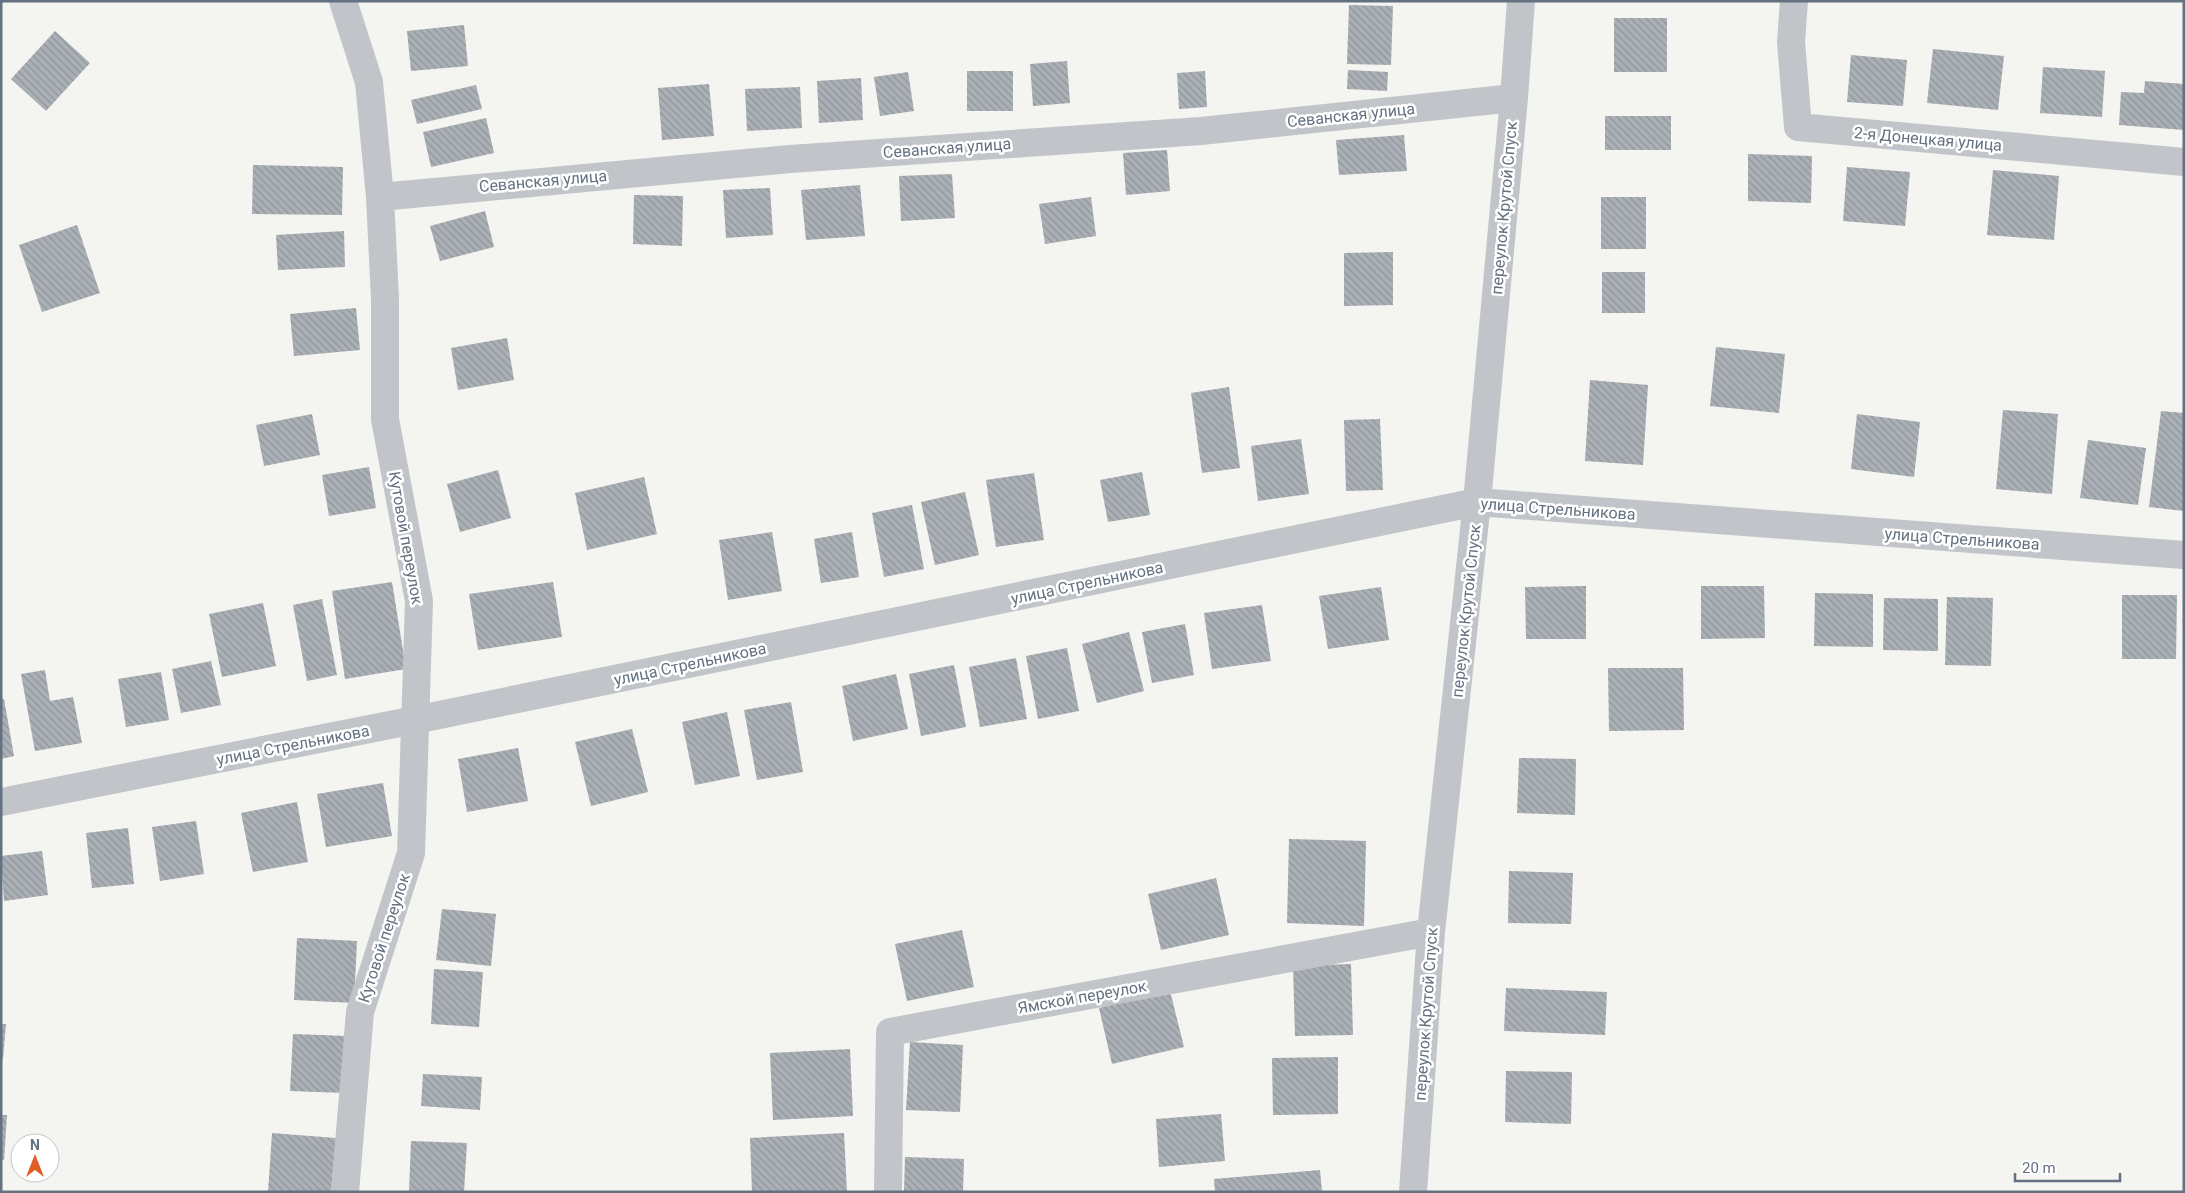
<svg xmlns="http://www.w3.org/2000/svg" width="2185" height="1193" viewBox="0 0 2185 1193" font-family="Roboto,sans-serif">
	<defs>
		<pattern id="building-back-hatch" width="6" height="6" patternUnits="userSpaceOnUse" patternTransform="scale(1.25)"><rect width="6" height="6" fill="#aab0b5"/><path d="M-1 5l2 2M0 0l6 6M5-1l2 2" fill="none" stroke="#8e9498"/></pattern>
	</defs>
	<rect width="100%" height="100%" fill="#f4f4f0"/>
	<path fill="url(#building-back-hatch)" d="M1349,5L1393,6L1391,65L1347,64Z
		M1614,18H1667V72H1614Z
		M464,25L468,66L411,71L407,31Z
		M55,31L90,63L46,111L11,79Z
		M1933,49L2004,56L1998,110L1927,103Z
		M1851,55L1907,60L1903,106L1847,102Z
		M1067,61L1070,103L1033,106L1030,64Z
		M2043,67L2105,71L2102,117L2040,113Z
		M1348,70L1388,72L1387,91L1347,89Z
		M967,71H1013V111H967Z
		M1205,71L1207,107L1179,109L1177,73Z
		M908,72L914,111L880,116L874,77Z
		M861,78L863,120L819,123L817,81Z
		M2145,81L2184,84V130L2119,125L2121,92L2144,93Z
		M709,84L714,136L662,140L658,88Z
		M476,85L482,109L417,124L411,100Z
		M800,87L802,128L747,131L745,89Z
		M1605,116H1671V150H1605Z
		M486,118L494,153L431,167L423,132Z
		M1404,135L1407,171L1339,175L1336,140Z
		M1167,150L1170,191L1126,195L1123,153Z
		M1748,154L1812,156L1811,203L1748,201Z
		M253,165L343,167L342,215L252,214Z
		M1847,167L1910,172L1905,226L1843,221Z
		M1993,170L2059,176L2054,240L1987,235Z
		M952,174L955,218L901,221L899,176Z
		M860,185L865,236L806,240L801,190Z
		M770,188L773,235L726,238L723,190Z
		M634,195L683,196L682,246L633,244Z
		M1091,197L1096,236L1045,244L1039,204Z
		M1601,197H1646V249H1601Z
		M485,211L494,247L440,261L430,226Z
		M77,225L100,293L42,312L19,245Z
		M344,231L345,267L278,270L276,235Z
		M1393,252V305L1344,306V253Z
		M1602,272H1645V313H1602Z
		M356,308L360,350L294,356L290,314Z
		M507,338L514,380L458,390L451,348Z
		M1716,347L1785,354L1779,413L1710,406Z
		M1590,380L1648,385L1643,465L1585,461Z
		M1229,387L1240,468L1202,473L1191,393Z
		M2003,410L2058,414L2052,494L1996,489Z
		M2161,411L2184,413V511L2149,507Z
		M312,414L320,455L264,466L256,425Z
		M1857,414L1920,422L1914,477L1851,469Z
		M1380,419L1383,490L1346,491L1344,420Z
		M1301,439L1309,494L1258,501L1251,446Z
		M2088,440L2146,448L2138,505L2080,498Z
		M369,467L376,508L329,516L322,475Z
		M498,470L511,518L460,532L447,484Z
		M1142,472L1150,515L1108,522L1100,480Z
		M1034,473L1044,540L996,547L986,480Z
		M644,477L657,534L587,550L575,493Z
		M965,492L979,555L935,565L921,502Z
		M912,505L924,569L884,577L872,513Z
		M772,532L782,591L728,600L719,540Z
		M852,532L859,577L821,583L814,539Z
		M392,582L406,669L345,679L332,591Z
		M553,582L562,637L478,650L469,594Z
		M1586,586V639H1526L1525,587Z
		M1701,586H1764L1765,638L1701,639Z
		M1381,587L1389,640L1328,649L1319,596Z
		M1815,593L1873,594V647L1814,646Z
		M2122,595H2177L2176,659H2122Z
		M1947,597L1993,598L1991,666L1945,665Z
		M1884,598L1938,599V651L1883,650Z
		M322,599L337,675L307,681L293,605Z
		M263,603L276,666L222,677L209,614Z
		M1262,605L1271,661L1212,669L1204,613Z
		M1185,624L1194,675L1152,683L1142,632Z
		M1129,632L1144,691L1097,703L1082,644Z
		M1067,648L1079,711L1038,719L1026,656Z
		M1016,658L1027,719L980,727L969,667Z
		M211,661L221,705L181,713L172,669Z
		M954,665L966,727L921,736L909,674Z
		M1608,668H1683L1684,730L1609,731Z
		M45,670L50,701L73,697L82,743L35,751L21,674Z
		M161,672L169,720L126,727L118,679Z
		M896,674L908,729L853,741L842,686Z
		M1,699H4L14,756L1,759Z
		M791,702L803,772L757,780L744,710Z
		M727,712L740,776L695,785L682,722Z
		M632,729L648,792L591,806L575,742Z
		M518,748L528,801L467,812L458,759Z
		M1519,758L1576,759L1575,815L1517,813Z
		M383,783L392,836L326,847L317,794Z
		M297,802L308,862L253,872L241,813Z
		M196,821L204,874L160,881L152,827Z
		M128,828L134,884L92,888L86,833Z
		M1289,839L1366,841L1364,926L1287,923Z
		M42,851L48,895L4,901L1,856Z
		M1509,871L1573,873L1571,924L1508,923Z
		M1216,878L1229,935L1161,950L1148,894Z
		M442,909L496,914L491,966L436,960Z
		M962,930L974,987L907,1001L895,944Z
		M297,938L357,941L354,1003L294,1000Z
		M1351,964L1353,1035L1295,1036L1293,966Z
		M434,969L483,972L479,1027L431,1024Z
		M1506,988L1607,992L1605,1035L1504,1031Z
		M1170,991L1184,1047L1112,1064L1099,1008Z
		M1,1024H6L3,1059H1Z
		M293,1034L348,1036L345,1093L290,1091Z
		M910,1042L963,1045L960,1112L906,1110Z
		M850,1049L853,1116L773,1120L770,1053Z
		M1338,1057V1114L1273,1115L1272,1058Z
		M1506,1071L1572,1072L1571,1124L1505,1122Z
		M423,1074L482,1077L480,1110L421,1106Z
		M1221,1114L1225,1161L1159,1167L1156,1119Z
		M1,1115H7L4,1160L1,1159Z
		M272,1133L336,1138L331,1192H268Z
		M844,1133L847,1192H752L750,1138Z
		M411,1141L467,1143L464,1192H409Z
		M905,1157L964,1159L963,1192H904Z
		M1320,1170L1322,1192H1215L1214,1179Z"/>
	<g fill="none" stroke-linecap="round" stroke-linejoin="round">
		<path stroke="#c1c4c8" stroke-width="28" d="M343,1L369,82L380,197L385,299V419L419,601L411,853L360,1012L345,1192
			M1794,1L1791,42L1798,127L2184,162
			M380,197L790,159L1201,131L1514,98
			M1,802L415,720L1477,502L2184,555
			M888,1192L890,1032L1431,932
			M1413,1192L1431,932L1477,502L1514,98L1521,1"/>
	</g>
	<g text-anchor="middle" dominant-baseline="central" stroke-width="5" stroke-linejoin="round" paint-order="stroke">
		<g font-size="16" fill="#637180" stroke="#fff">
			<text transform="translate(1351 115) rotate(-6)">Севанская улица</text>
			<text transform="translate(1928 139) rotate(5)">2-я Донецкая улица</text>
			<text transform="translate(947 148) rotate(-4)">Севанская улица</text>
			<text transform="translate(543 181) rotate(-5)">Севанская улица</text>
			<text transform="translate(1504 208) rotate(-85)">переулок Крутой Спуск</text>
			<text transform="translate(1558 509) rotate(4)">улица Стрельникова</text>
			<text transform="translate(406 538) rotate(80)">Кутовой переулок</text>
			<text transform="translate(1962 539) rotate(4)">улица Стрельникова</text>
			<text transform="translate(1087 583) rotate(-12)">улица Стрельникова</text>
			<text transform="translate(1466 611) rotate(-84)">переулок Крутой Спуск</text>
			<text transform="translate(690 664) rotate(-12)">улица Стрельникова</text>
			<text transform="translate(293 745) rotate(-11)">улица Стрельникова</text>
			<text transform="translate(384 938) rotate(-72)">Кутовой переулок</text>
			<text transform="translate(1082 997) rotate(-10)">Ямской переулок</text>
			<text transform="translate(1426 1014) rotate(-86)">переулок Крутой Спуск</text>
		</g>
	</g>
	<rect width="2185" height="1193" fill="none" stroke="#637180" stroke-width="5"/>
	<g transform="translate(35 1158)"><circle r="24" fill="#ffffff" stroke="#c1c6cc"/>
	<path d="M0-4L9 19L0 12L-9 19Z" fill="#e05d24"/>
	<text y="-8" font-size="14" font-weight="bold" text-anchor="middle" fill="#637180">N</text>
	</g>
	<path d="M2015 1173v8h105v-8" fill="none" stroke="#637180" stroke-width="2.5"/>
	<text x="2022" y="1173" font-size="15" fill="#637180" stroke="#ffffff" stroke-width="4" paint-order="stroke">20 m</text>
</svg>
